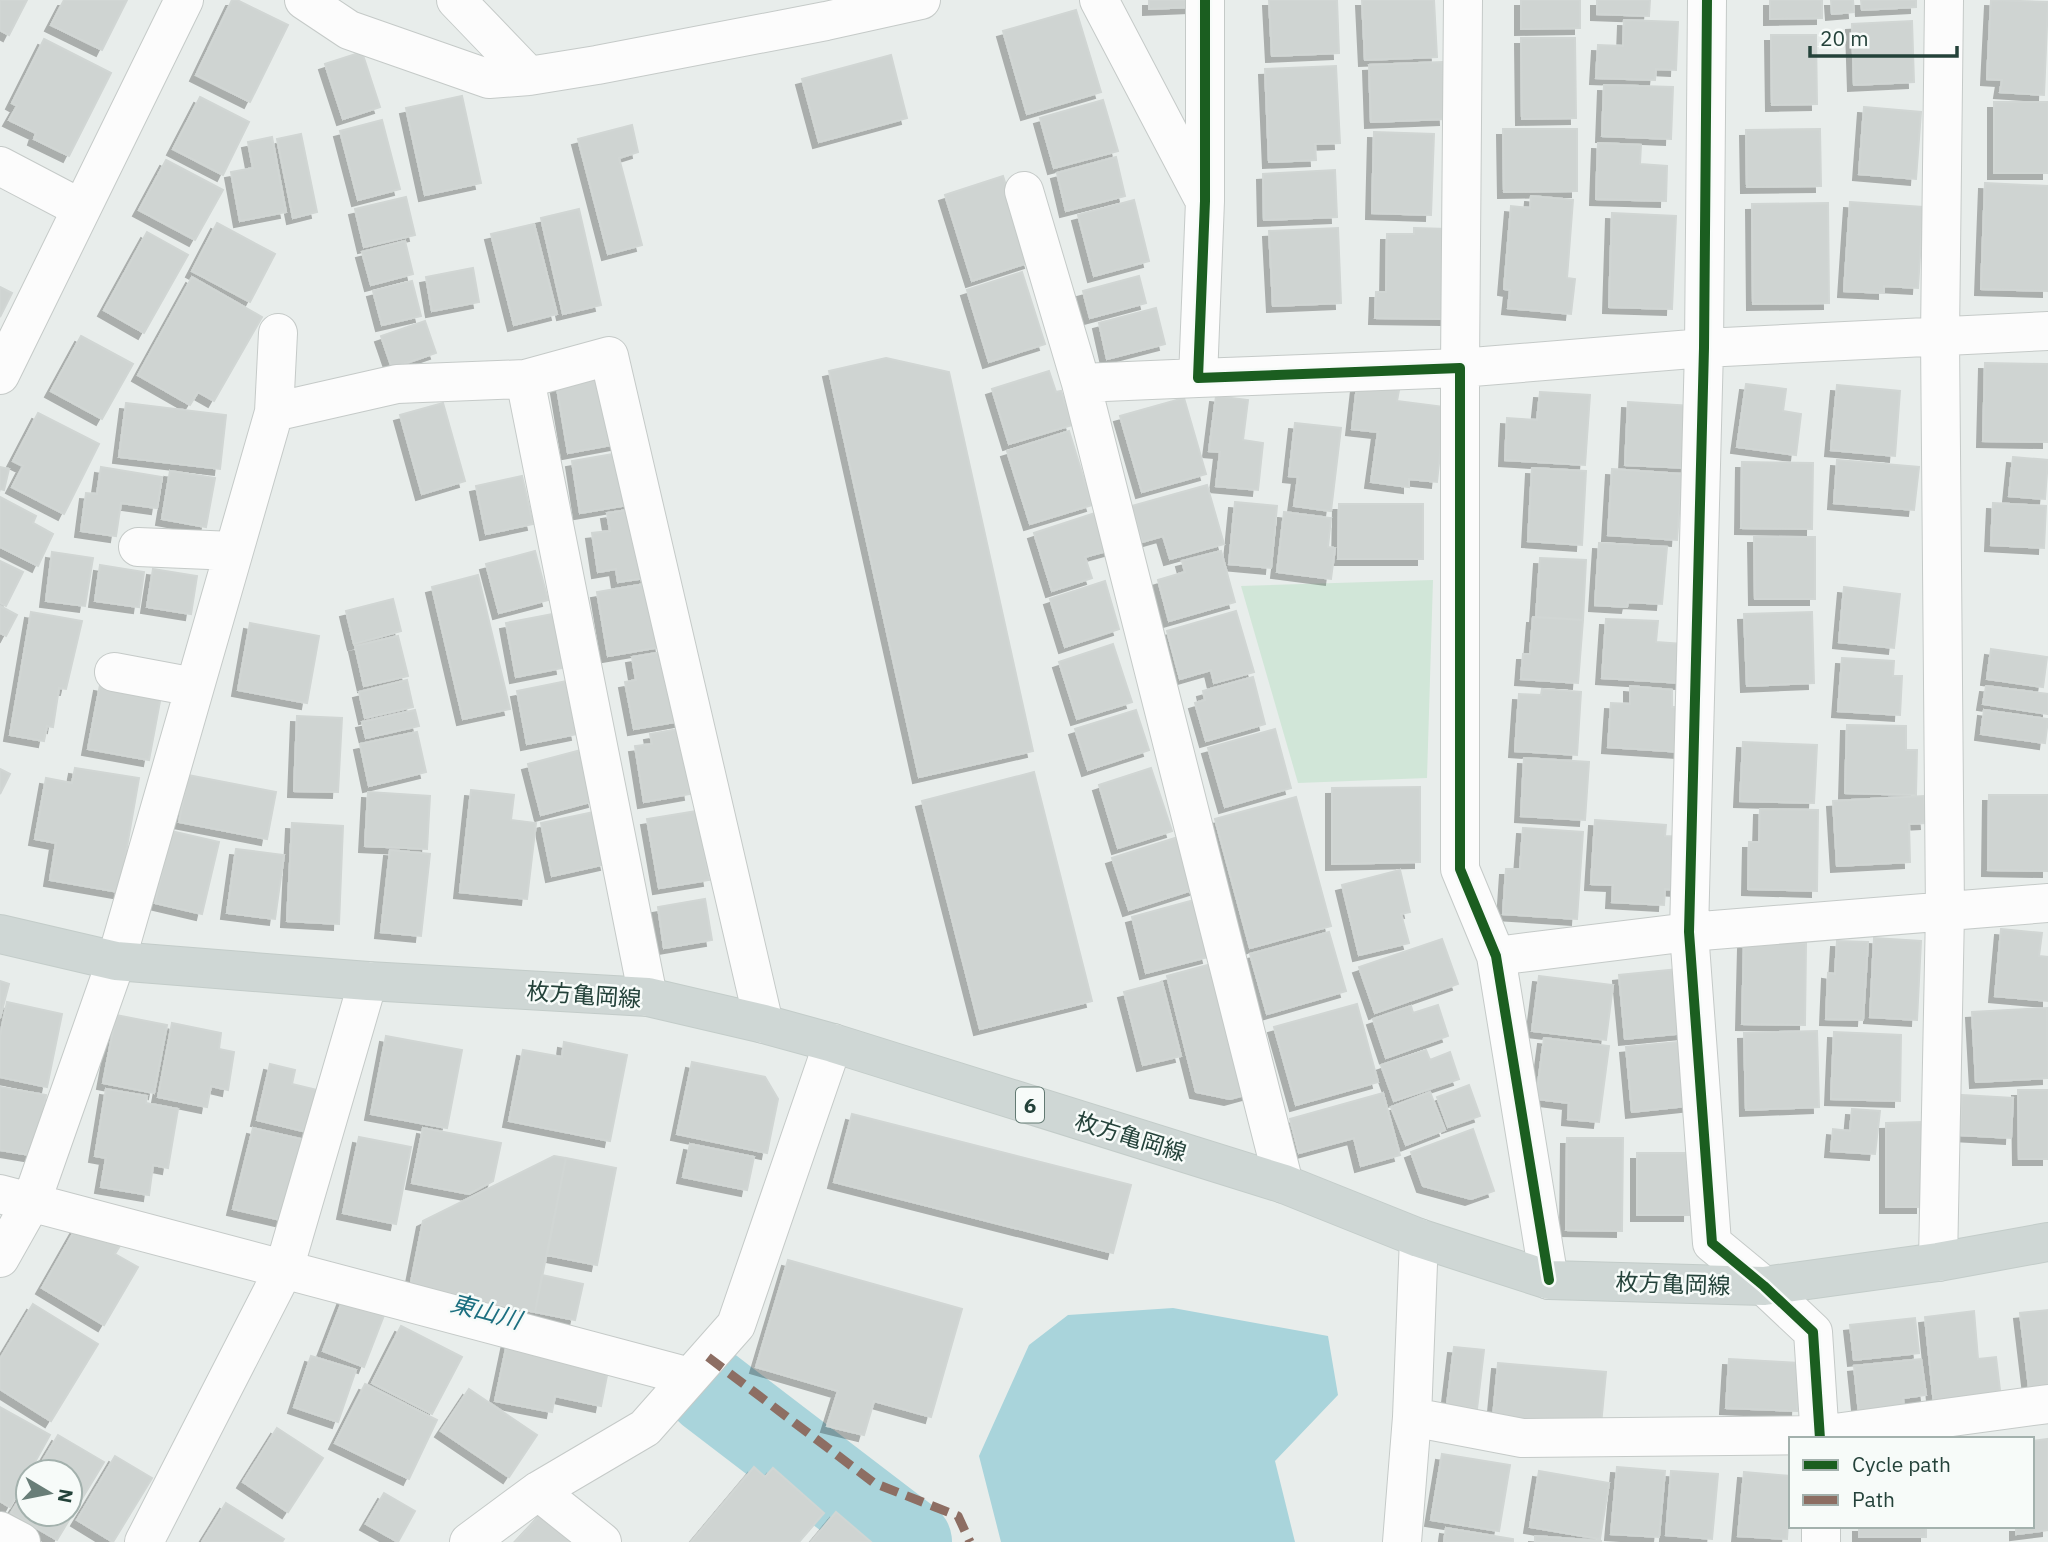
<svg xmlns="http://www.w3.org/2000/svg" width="2048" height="1542" viewBox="0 0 2048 1542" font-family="'IBM Plex Sans','Noto Sans JP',sans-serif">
	<defs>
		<filter id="shadow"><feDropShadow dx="-6" dy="6" stdDeviation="0" flood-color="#0004"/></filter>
	</defs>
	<rect width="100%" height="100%" fill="#e8edeb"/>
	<path fill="#d1e6d8" d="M1433,580L1427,778L1298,783L1241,586Z"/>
	<path fill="#a9d4db" d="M1173,1308L1328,1336L1338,1395L1275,1461L1295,1542H1001L979,1456L1029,1345L1068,1315Z"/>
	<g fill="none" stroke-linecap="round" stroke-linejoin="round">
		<path stroke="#a9d4db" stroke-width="88" d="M709,1390L908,1542"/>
	</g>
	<path fill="#cfd4d2" stroke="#d1d6d4" stroke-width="2" filter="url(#shadow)" d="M0,0H27L9,35L0,30Z
		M64,0H127L102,50L51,25Z
		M232,0H237L288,25L250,102L196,75Z
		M1149,0H1192L1193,7L1149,9Z
		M1269,0H1337L1339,53L1272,56Z
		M1362,0H1434L1437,57L1365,60Z
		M1521,0H1580V28L1521,29Z
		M1597,0H1650L1649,16L1597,14Z
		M1770,0H1822V18L1770,19Z
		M1831,0H1853L1854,12L1832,14Z
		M1861,0H1916V7L1862,10Z
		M1991,0L2048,2L2044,95L2000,92L2002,80L1987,79Z
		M1076,10L1101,92L1027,114L1003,31Z
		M1624,20L1678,22L1676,70L1656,69L1655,80L1596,78L1598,45L1623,46Z
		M1912,21L1914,82L1854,85L1852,24Z
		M1771,35H1816L1817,104L1772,105Z
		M1521,38H1575L1576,118L1522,119Z
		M44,39L111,73L69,156L34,139L36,133L9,120L17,106L12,103Z
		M362,52L380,107L343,119L325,64Z
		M891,55L907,118L819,142L802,79Z
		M1442,62L1445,119L1371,122L1369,65Z
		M1336,66L1340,143L1315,144L1316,160L1269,162L1265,69Z
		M1604,85L1673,87L1671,139L1602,136Z
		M462,96L481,183L425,195L406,108Z
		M200,97L249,122L223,175L173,149Z
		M1103,100L1118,151L1054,168L1040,118Z
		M1994,102H2048V173H1994Z
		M1864,107L1921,112L1916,179L1859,174Z
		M382,120L400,189L358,200L340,131Z
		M632,125L638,152L619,158L642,245L608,254L578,139Z
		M1503,129H1577V191L1504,192Z
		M1820,129L1821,186L1747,187L1746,130Z
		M1374,132L1434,134L1431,215L1372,213Z
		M301,134L317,212L293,218L277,139Z
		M272,137L286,212L240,221L231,172L253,168L248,142Z
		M1598,143L1641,145L1640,164L1667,166L1666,201L1596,199Z
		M1116,157L1125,196L1066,211L1057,173Z
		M166,160L223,190L195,240L139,210Z
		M1335,170L1337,217L1264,220L1263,174Z
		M1003,176L1030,262L972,281L945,195Z
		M1985,183L2048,186V291L1981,289Z
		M1531,196L1573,200L1567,278L1575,279L1571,314L1508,308L1510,290L1504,289L1511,206L1530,208Z
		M406,197L415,235L364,247L355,209Z
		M1134,200L1149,261L1094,276L1078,215Z
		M1850,202L1923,207L1918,288L1884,286V293L1844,291Z
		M1828,203L1829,303L1753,304L1752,204Z
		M579,209L601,305L563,314L541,218Z
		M1612,213L1676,216L1672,309L1609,307Z
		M217,223L275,254L250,302L192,271Z
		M534,224L557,314L514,325L491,234Z
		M1338,228L1341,303L1273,306L1269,231Z
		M1414,228L1448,229L1446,319L1375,318L1376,292H1386L1387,234H1414Z
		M147,232L188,255L144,333L104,310Z
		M405,241L413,274L371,285L362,252Z
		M473,268L479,302L432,311L426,277Z
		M1022,272L1045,344L989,362L967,290Z
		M1139,276L1146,303L1090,318L1083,291Z
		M192,277L262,317L214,401L198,392L190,405L138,375Z
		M412,281L421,316L382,325L373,291Z
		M0,287L12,293L0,317Z
		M1156,308L1165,344L1107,359L1099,323Z
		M425,321L436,353L392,368L381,336Z
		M81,336L133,364L102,419L51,391Z
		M886,358L949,372L1033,751L919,777L829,371Z
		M1985,363L2048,364V442L1983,441Z
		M1049,371L1056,392L1061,391L1072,425L1009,444L992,389Z
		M610,373L622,443L568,453L556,382Z
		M1746,384L1786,389L1783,411L1801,414L1796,455L1737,447Z
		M1357,385L1399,390L1397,401L1445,407L1437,482L1409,479V487L1371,482L1378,432L1352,429Z
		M1837,385L1900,391L1895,456L1831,450Z
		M1540,392L1590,395L1585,465L1505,460L1507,418L1537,420Z
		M1216,396L1248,400L1243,440L1263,443L1258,490L1216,486L1220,452L1209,451Z
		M1184,398L1206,474L1142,492L1120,416Z
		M1628,402L1692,406L1688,468L1625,465Z
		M126,403L226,415L220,469L119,457Z
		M443,403L465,481L422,494L400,415Z
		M38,413L99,444L64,514L12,487L23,466L13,461Z
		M1295,423L1341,428L1331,511L1294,506L1298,477L1289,476Z
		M1069,431L1092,505L1030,524L1007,451Z
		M625,452L634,504L580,513L572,461Z
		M2013,457L2048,460L2045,499L2009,496Z
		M1837,460L1919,467L1914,510L1834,503Z
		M1742,462L1813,463L1812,529L1741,528Z
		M0,467L9,469L4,490L0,489Z
		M101,467L162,477L157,508L121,503L116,536L81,531L86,493L97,494Z
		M1532,468L1586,471L1582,545L1528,541Z
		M1612,469L1682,474L1677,540L1608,535Z
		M170,471L215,478L206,527L162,519Z
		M522,476L533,524L486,534L476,486Z
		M1207,485L1224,544L1170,559L1163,536L1142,542L1132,506Z
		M0,497L36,516L33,523L53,534L38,566L0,547Z
		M1235,502L1277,506L1271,568L1229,564Z
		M1993,503L2046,506L2044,548L1991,545Z
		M1339,504H1423V559H1338Z
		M634,509L646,578L618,582L616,569L598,572L592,533L610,531L607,513Z
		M1098,512L1110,550L1085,557L1092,578L1052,591L1034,533Z
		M1284,512L1331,518L1328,547L1335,548L1331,579L1277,572Z
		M1754,537H1815V599H1755Z
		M1599,543L1667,547L1662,604L1628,602L1627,607L1595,605Z
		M535,551L548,600L499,613L486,564Z
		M1221,551L1235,602L1169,621L1158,580L1185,572L1182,561Z
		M52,552L93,558L85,606L46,601Z
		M1540,558L1586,560L1583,620L1536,617Z
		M0,561L23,572L6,606L0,603Z
		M100,565L144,572L139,607L95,601Z
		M153,569L197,576L191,614L147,607Z
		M478,575L510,709L463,719L432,587Z
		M1105,581L1119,629L1065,647L1050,599Z
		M651,583L661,647L608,656L597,592Z
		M1844,587L1900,594L1894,648L1839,642Z
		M393,599L401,631L354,644L346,611Z
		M0,606L17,615L6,636L0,633Z
		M1236,611L1254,672L1214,683L1211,670L1180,679L1167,631Z
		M31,612L82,621L66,689L59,688L53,727L47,726L44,741L10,735Z
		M1812,612L1814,683L1747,686L1744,614Z
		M553,614L562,668L516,677L506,623Z
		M1533,617L1583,620L1578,683L1521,679L1523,654H1530Z
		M1606,619L1658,621L1656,642L1683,644L1681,683L1602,678Z
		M250,623L319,636L307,703L238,690Z
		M398,636L408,676L364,686L355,646Z
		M1113,644L1132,702L1077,719L1059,662Z
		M1991,649L2047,657L2043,687L1987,679Z
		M669,651L681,721L634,729L625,682L636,680L632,657Z
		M1842,658L1894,661L1893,676H1902L1900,715L1838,711Z
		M1253,677L1265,724L1206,741L1195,703L1205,700L1203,691Z
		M407,680L413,707L365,718L359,692Z
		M567,681L577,734L527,744L517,691Z
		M100,685L161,696L149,760L88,749Z
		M1630,686L1672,690V707H1684L1681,752L1608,747L1611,703L1630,704Z
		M1986,686L2048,694V714L1983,704Z
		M1542,689L1581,692L1577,755L1515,751L1519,694L1541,695Z
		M415,710L419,726L366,738L362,722Z
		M1136,710L1149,750L1088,770L1075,729Z
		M1984,710L2048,719L2045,743L1981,734Z
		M297,716L342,718L338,792L294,791Z
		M1847,725L1906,726V750H1917L1916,795L1845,793Z
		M679,729L690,794L644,802L635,746L652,744L650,734Z
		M1275,729L1291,788L1225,807L1208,748Z
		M417,732L426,772L369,786L360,744Z
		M1743,742L1817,745L1814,803L1740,801Z
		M581,750L594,801L541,815L528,764Z
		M1524,758L1589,762L1585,820L1521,816Z
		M75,768L139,778L119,892L50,880L56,843L35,839L46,778L72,783Z
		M1151,768L1172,831L1118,848L1099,785Z
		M0,769L10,774L0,794Z
		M1034,772L1092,1001L980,1029L922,801Z
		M188,775L276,792L267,839L179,822Z
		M1420,787V862L1332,864V788Z
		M471,790L514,795L511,820L536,823L527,899L460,892Z
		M368,792L430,796L427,849L365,846Z
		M1989,795H2048V871L1988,870Z
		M1924,796L1926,823L1909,824L1910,862L1837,866L1833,801Z
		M1296,797L1331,926L1250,948L1215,819Z
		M1760,809L1818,810L1817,891L1748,889L1749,842H1759Z
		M697,811L709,880L659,888L647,819Z
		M594,812L606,864L552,876L541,823Z
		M1595,820L1666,825L1665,836L1682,837L1678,890L1665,889L1664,905L1612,902L1613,885L1591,884Z
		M292,823L343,826L339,924L287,921Z
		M1523,828L1583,832L1577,919L1503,914L1506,869H1520Z
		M171,831L219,842L202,914L155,903Z
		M1178,837L1195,889L1129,910L1112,858Z
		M236,849L284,855L275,919L227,913Z
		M390,850L430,854L421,936L381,932Z
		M1400,870L1410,912L1401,914L1409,943L1359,955L1342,885Z
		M705,899L712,940L664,948L658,907Z
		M1194,900L1208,957L1146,973L1132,917Z
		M2001,929L2042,933L2039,956L2048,957V1001L1995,996Z
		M1329,932L1346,991L1267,1014L1250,954Z
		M1874,938L1921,941L1917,1020L1870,1017Z
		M1442,939L1458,984L1375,1013L1359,967Z
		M1837,941L1868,942L1863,1020L1826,1019L1828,973L1835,974Z
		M1744,943H1806L1805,1025L1742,1024Z
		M1215,963L1248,1094L1230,1099L1196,1092L1167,976Z
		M1678,969L1685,1033L1625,1039L1619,975Z
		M1539,976L1613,985L1606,1040L1532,1031Z
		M0,981L9,984L0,1018Z
		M1162,982L1181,1056L1143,1065L1124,992Z
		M7,1002L62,1014L47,1087L0,1077V1036Z
		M1357,1004L1378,1082L1296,1105L1274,1027Z
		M1438,1005L1448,1036L1386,1058L1373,1019L1411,1006L1413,1013Z
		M2047,1008L2048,1078L1976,1082L1972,1012Z
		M116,1015L167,1025L154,1093L103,1083Z
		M172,1023L221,1033L219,1049L234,1052L228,1090L211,1086L207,1107L158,1097Z
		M1817,1031L1819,1107L1746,1110L1744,1033Z
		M1834,1032L1901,1035L1900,1101L1831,1099Z
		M386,1036L462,1050L447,1128L371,1114Z
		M1544,1038L1609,1046L1599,1122L1568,1119L1569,1103L1536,1099Z
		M1688,1041L1695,1105L1632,1112L1626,1047Z
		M564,1042L627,1055L610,1141L509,1121L523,1050L562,1057Z
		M1426,1050L1430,1060L1450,1052L1459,1079L1394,1101L1381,1065Z
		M692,1062L765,1077L778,1099L767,1153L677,1134Z
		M270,1064L295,1070L292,1084L317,1090L307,1132L257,1120Z
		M1469,1085L1480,1116L1448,1127L1437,1097Z
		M0,1087L46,1095L36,1156L0,1150Z
		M106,1089L147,1096L146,1103L178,1109L168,1168L153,1165L149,1195L101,1187L106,1158L95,1156Z
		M2018,1090H2048V1159H2019Z
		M1430,1092L1445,1130L1406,1145L1391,1107Z
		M1383,1093L1400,1155L1361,1166L1354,1138L1299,1153L1290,1119Z
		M1962,1095L2013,1098L2011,1138L1960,1135Z
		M1852,1109L1880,1111L1875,1154L1831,1151L1833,1129L1850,1131Z
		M852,1114L1131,1185L1113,1253L834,1182Z
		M1922,1122V1207H1886V1123Z
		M253,1128L305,1140L285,1221L233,1209Z
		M423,1128L501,1143L493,1181L469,1194L412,1183Z
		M1473,1129L1494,1191L1471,1199L1423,1186L1411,1152Z
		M359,1137L411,1147L396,1224L343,1213Z
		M1567,1138H1623L1622,1231L1566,1230Z
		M690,1144L754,1157L747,1190L683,1177Z
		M1637,1153H1690L1689,1215H1637Z
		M554,1156L566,1158L535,1312L410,1287L423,1221Z
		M566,1158L616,1168L597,1265L547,1255Z
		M80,1221L121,1244L115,1254L138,1267L104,1325L42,1288Z
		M788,1260L962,1309L931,1417L874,1401L864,1435L827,1426L838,1391L756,1367Z
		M542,1275L583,1284L575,1320L535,1312Z
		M345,1294L386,1310L364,1367L323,1351Z
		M33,1304L98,1344L51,1421L0,1389V1359Z
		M2048,1310V1386L2029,1388L2020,1313Z
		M1974,1311L1978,1359L1996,1357L2001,1398L1934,1405L1925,1317Z
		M1915,1318L1919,1353L1854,1360L1850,1325Z
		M401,1326L462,1357L432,1414L372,1383Z
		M508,1339L610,1360L601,1406L555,1396L552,1412L495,1401Z
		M1454,1347L1484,1350L1477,1409L1447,1405Z
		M311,1356L356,1370L338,1422L294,1407Z
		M1729,1359L1799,1363L1797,1411L1726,1408Z
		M1921,1359L1926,1395L1903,1398L1904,1410L1859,1414L1854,1366Z
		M1498,1363L1606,1372L1601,1425L1493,1417Z
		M365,1384L437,1420L409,1479L335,1443Z
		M469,1389L537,1435L509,1477L441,1431Z
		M0,1407L50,1435L10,1507L0,1501Z
		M277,1428L323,1458L288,1512L243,1482Z
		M58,1435L104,1462L57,1540L11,1513L28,1485V1514H70V1472H36Z
		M2048,1439V1530L2016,1534V1526H2032V1441Z
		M1442,1454L1510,1465L1499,1531L1431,1520Z
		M115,1456L152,1478L113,1542L77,1520Z
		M754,1467L765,1477L773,1468L824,1513L799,1542H691Z
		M1617,1467L1665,1471L1659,1537L1611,1534Z
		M1539,1471L1609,1483L1600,1539L1530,1527Z
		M1671,1471L1718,1474L1712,1539L1666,1535Z
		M1744,1472L1791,1476L1787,1539L1738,1536Z
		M384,1493L415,1511L398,1542L366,1524Z
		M226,1503L284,1539L282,1542H202Z
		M544,1511L577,1542H515Z
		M836,1512L871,1542H811Z
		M1859,1526H1926V1537H1859Z
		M1446,1528L1513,1539V1542H1444Z
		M1535,1536L1602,1541L1535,1542Z"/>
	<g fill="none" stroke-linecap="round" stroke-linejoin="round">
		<g stroke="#c5cac8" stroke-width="40">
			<path id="street" d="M304,0L349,30L489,79L529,76L597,65L826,21L921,0
				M456,0L529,76
				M1099,0L1202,196
				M1205,0V201L1198,378L1460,368V869L1496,956L1549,1280
				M1463,0L1460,368L1704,348L2048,331
				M1707,0L1704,348L1689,932L1712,1243L1764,1286L1813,1332L1820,1439
				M0,166L80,208
				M1024,191L1081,383L1198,378
				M278,333L274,412L397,384L525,379L609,356L764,1024
				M0,375L184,0
				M525,379L648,997
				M1081,383L1284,1184
				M138,547L233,551
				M114,672L194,687
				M1496,956L1689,932L2048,903
				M0,1194L690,1377
				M1419,1238L1412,1417L1522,1438L1820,1435L2048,1404
				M0,1258L31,1203L116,961L274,412
				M1938,1262L1945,912L1940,337L1944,0
				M538,1491L602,1542
				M1821,1526V1542
				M0,1531L21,1542
				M144,1542L284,1269L368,981
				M469,1542L538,1491L645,1428L736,1325L833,1043
				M1402,1542L1412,1417"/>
		</g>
		<g stroke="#c3ccc9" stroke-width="40">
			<path id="primary" d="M0,934L116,961L368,981L648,997L764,1024L833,1043L1284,1184L1419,1238L1549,1280L1764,1286L1938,1262L2048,1242"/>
		</g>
		<use href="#street" stroke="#fcfcfc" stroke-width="38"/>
		<use href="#primary" stroke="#cfd7d5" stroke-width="38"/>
		<path stroke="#8d6e63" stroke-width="9" stroke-dasharray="18 9" stroke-linecap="butt" d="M708,1357L874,1483L958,1516L970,1542"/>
		<g stroke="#f7fbf9" stroke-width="15">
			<path id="cycleway" d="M1205,0V201L1198,378L1460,368V869L1496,956L1549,1280
				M1707,0L1704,348L1689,932L1712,1243L1764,1286L1813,1332L1820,1439"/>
		</g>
		<use href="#cycleway" stroke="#1b5e20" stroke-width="10"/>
	</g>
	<g text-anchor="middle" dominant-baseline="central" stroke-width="5" stroke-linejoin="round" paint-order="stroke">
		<rect fill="#f7fbf9" stroke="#637a73" stroke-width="2" x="1016" y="1087.5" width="28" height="35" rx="5"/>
		<g font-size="21" font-weight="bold" fill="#24423a">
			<text x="1030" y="1105">6</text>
		</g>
		<g font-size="23" fill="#24423a" stroke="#f7fbf9">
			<text transform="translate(584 994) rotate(4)">枚方亀岡線</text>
			<text transform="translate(1131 1136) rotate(17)">枚方亀岡線</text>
			<text transform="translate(1673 1283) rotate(2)">枚方亀岡線</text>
		</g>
		<g font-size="24" font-style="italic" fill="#1c6f80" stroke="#f7fbf9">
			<text transform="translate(486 1311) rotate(15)">東山川</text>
		</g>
	</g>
	<rect x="1789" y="1437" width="245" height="91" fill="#f7fbf9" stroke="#a3b1ad" stroke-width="2"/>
	<rect x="1803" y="1460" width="35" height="10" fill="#1b5e20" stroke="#a3b1ad" stroke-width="2"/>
	<text x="1852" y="1472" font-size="21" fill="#24423a">Cycle path</text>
	<rect x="1803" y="1495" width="35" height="10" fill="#8d6e63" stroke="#a3b1ad" stroke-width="2"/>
	<text x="1852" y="1507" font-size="21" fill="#24423a">Path</text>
	<g transform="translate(49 1493) rotate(100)"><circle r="33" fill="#f7fbf9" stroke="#a3b1ad" stroke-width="2"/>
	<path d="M0-5L12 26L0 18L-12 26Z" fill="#697e78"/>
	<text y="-10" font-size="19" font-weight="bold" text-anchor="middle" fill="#24423a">N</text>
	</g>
	<path d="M1810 46v10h147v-10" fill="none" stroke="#24423a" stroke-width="3.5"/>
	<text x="1820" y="46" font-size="21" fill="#24423a" stroke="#f7fbf9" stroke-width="5" paint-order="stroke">20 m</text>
</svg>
